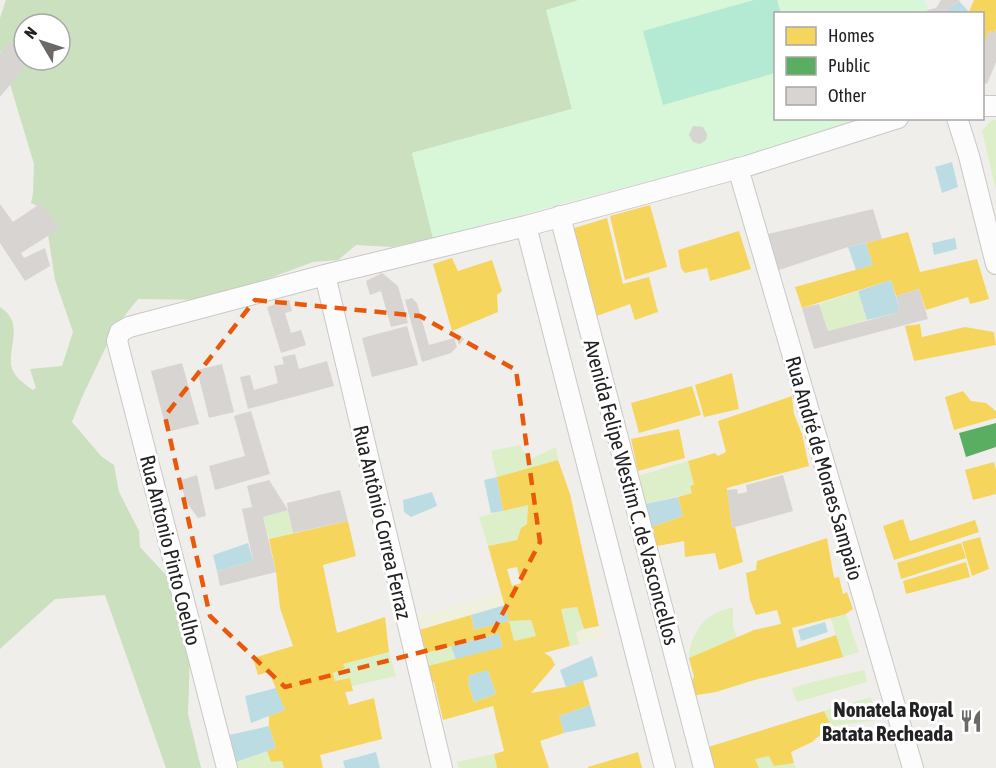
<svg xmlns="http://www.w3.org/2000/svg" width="996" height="768" viewBox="0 0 996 768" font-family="'Asap Condensed',sans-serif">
	<rect width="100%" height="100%" fill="#f0eeea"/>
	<path fill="#eff0dd" d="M501,593L505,605L419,630L415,616Z
		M599,626L604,636L579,644L576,633Z"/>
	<path fill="#dcefc8" d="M992,120H996V190L982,131Z
		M858,291L867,320L828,331L819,304Z
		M520,445L529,460L556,447L558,460L497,477L491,451Z
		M688,461L694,485L690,486L692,493L636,506L628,479Z
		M528,505L527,524L521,528L517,540L488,546L479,517Z
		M288,510L293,533L269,539L263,517Z
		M577,607L584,629L576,633L579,644L570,646L561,609Z
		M733,608V627L737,637L689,658C690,633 707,610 733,608Z
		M846,614L859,652L843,657L830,616Z
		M531,620L536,636L514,641L509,621Z
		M451,646L456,660L428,666L426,653Z
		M389,652L396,676L352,686L350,678L335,681L333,673L343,664Z
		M864,670L867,682L797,702L792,688L812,682Z
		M871,697L878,720L831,726L824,711Z
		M267,751L271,762L282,761L284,768H237L236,762Z
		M494,754L497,768H459L457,762Z
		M769,756L794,763L796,768H759L755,759Z"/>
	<path fill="#cae0be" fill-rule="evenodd" d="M6,0H579L547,10L572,109L412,153L433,238L392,247L356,245L338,260L313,262L211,300L138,299L115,328L83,395L72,422L101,456L114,465L119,492L139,531L140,547L166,575L182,607V632L190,652L188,714L201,768H166L105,595L55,599L0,649V307C24,323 9,342 11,365C13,376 24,384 33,390L36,388L30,369L62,366L73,332L55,280L44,209L31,203L33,193L34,164L0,51V18ZM24,24H60V60H24Z"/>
	<path fill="#d8f6d8" d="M579,0H924L930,13L776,14V118L863,119L717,163L433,238L412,153L572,109L546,10Z"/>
	<path fill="#b4ead3" d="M754,0H777L781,13L776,14L775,73L663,105L643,31Z"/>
	<path fill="#bcdce4" d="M959,1L969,12L968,13L944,14V12Z
		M952,162L958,187L942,193L935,167Z
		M955,238L957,249L934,255L932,243Z
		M866,243L873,265L856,270L848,247Z
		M891,280L900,312L867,320L858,291Z
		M497,477L503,511L491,513L484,480Z
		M432,492L437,506L411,517L404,512L403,500Z
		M678,497L683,516L643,530L636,506Z
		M248,543L253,561L217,571L213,555Z
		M505,605L509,621L474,630L471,615Z
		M825,622L828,632L801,641L798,630Z
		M499,633L503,647L456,660L451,646Z
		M592,656L598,676L566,687L560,670Z
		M488,670L496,694L474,702L468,684L469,675Z
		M276,688L285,710L251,723L245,696Z
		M590,705L596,726L564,733L559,716Z
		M269,726L276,748L236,762L229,735Z
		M376,752L380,768H345L343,761Z"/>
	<path fill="#f6d55c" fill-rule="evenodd" d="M974,0H996V29L994,33L989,31L983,47L982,14H968Z
		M650,205L667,267L625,280L610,216Z
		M607,218L623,284L649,277L658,312L635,320L630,304L591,318L568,230Z
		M739,231L751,269L710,281L707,268L685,273L681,268L678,250Z
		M908,232L920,272L977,259L989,299L970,304L968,297L926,310L919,289L896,296L891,280L802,308L795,287L873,265L866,243Z
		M452,258L458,271L492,260L502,291L497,295L498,312L452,331L433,264Z
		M920,324L922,337L965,327L994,332L996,345L914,361L905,326Z
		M732,373L739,409L704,417L695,385Z
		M692,386L701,415L639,433L631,403Z
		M963,391L971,401L986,403L996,411V418L954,430L945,397Z
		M792,396L794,414L802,434L809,466L727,488L732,528L735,527L743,562L719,570L715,553L685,557L684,541L647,548L643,530L683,516L678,497L692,493L690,486L694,485L688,461L715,453L718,456L726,452L718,421Z
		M679,429L685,458L638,471L631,439Z
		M558,460L570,494L599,626L584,629L577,607L561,609L570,646L544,653L551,657L555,665L531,693L566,687L583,681L590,705L559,716L564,733L540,741L549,768H497L494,754L504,751L493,706L443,720L434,682H432L428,666L503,647L499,633L426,653L419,630L471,615L474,630L509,621L488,546L517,540L521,528L527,524L528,505L503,511L497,477ZM517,567L521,583L512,586L507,569ZM531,620L536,636L514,641L509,621ZM488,670L496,694L474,702L468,684L469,675Z
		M994,462L996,470V494L973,500L965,470Z
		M903,519L910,541L975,520L979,532L894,560L883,526Z
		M348,521L356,556L323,565L337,633L385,617L389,652L343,664L345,668L333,673L335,681L350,678L353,691L345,692L349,705L374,698L382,739L320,755L323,768H284L282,761L271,762L267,751L276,748L269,726V716L285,710L269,672L258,675L253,658L293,646L280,608L276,572L269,539Z
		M980,537L989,569L972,576L962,542Z
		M827,538L834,578L839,577L843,594L847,592L853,609L846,614L792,628L797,648L836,635L843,657L751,681L716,692L691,696L688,687L694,677L689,658L754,630L781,624L777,610L756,615L750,600L746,573L756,570L757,561Z
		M961,543L966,558L901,579L897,563Z
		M966,562L970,577L906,594L903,581Z
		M824,711L831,726L812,742L791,752L794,763L774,766L769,756L755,759L759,768H711L705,748Z
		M638,752L642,768H588V767Z"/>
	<path fill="#5aae61" d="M996,423V447L966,457L959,433Z"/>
	<path fill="#d7d4d1" d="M941,0H960L944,12V14H929L927,10L936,8Z
		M996,29V62L987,84L982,82V47L989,31L994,33Z
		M10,42L16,47L24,68L0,97V54Z
		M693,126L703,127L707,134L706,140L700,144L693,142L689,135Z
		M41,203L59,229L21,253L24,258L45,248L50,266L25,281L0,243V204L13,222Z
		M873,209L882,239L848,247L773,272L764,235Z
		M382,273L398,286L408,323L391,327L381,291L370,295L366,281Z
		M919,289L928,319L814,349L802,308L819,304L828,331L900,312L896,296Z
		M412,298L417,303L429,345L454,338L457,347L451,353L422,362L405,300Z
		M289,300L292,311L285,313L291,333L301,330L306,345L281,353L267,307Z
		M407,326L418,365L372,377L362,338Z
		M459,334L464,339L459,345L456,337Z
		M295,354L299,369L327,361L334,386L248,409L240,377L250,375L254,390L278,383L274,366L284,364L282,357Z
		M182,363L199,424L167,432L151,371Z
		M222,364L234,412L209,418L197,370Z
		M251,411L270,474L215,490L209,466L245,456L234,416Z
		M197,475L206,516L198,518L185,500L181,480Z
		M783,475L793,511L732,528L727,490L737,489L738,494L747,492L746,485Z
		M269,480L288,510L287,503L340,490L348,521L293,533L288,510L263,517L276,572L220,586L217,571L253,561L242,509L252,507L247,486Z"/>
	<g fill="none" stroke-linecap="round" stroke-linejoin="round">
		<g stroke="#c9c8c6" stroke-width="22">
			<path id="street" d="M982,106H996
				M957,118L969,156L996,264
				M738,168L913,768
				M560,216L704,768
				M526,226L665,768
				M325,275L442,768
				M227,768L117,341L120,332L129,327L325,275L526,226L747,166L898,118"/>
		</g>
		<use href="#street" stroke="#fdfcfc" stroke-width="20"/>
	</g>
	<path fill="none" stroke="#e8590c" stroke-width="4.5" stroke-dasharray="12 8" stroke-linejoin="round" d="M255,300L420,316L516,370L540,542L492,634L285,687L210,616L165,416Z"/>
	<defs>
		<g id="restaurant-bare" transform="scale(1.8)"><path d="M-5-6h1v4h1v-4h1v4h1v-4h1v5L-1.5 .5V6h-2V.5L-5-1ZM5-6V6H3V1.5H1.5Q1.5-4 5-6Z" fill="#6a6968" stroke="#fff" stroke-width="2.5" paint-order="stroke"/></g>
	</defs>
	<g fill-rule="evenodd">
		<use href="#restaurant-bare" x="971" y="721"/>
	</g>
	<g text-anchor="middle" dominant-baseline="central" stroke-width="6" stroke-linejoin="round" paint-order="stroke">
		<g font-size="21" fill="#222" stroke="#fff">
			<text transform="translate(825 468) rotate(74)">Rua André de Moraes Sampaio</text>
			<text transform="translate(632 492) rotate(75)">Avenida Felipe Westim C. de Vasconcellos</text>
			<text transform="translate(383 522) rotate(77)">Rua Antônio Correa Ferraz</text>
			<text transform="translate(171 550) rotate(76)">Rua Antonio Pinto Coelho</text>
		</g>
		<g font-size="21" font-weight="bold" fill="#222" stroke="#fff" text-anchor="end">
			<text x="953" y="709">Nonatela Royal<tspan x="953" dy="24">Batata Recheada</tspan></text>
		</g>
	</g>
	<rect x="774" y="12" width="210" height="108" fill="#ffffff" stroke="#a7a7a7" stroke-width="1.5"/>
	<rect x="786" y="27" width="30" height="18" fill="#f6d55c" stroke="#a7a7a7" stroke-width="1.5"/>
	<text x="828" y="42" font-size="18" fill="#222222">Homes</text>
	<rect x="786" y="57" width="30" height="18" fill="#5aae61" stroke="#a7a7a7" stroke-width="1.5"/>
	<text x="828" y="72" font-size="18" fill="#222222">Public</text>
	<rect x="786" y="87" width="30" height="18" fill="#d7d4d1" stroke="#a7a7a7" stroke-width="1.5"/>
	<text x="828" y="102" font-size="18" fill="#222222">Other</text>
	<g transform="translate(42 42) rotate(309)"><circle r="28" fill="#ffffff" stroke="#a7a7a7" stroke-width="1.5"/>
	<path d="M0-4.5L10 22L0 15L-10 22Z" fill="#6a6968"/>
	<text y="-9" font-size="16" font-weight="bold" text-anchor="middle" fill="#222222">N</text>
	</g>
</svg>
